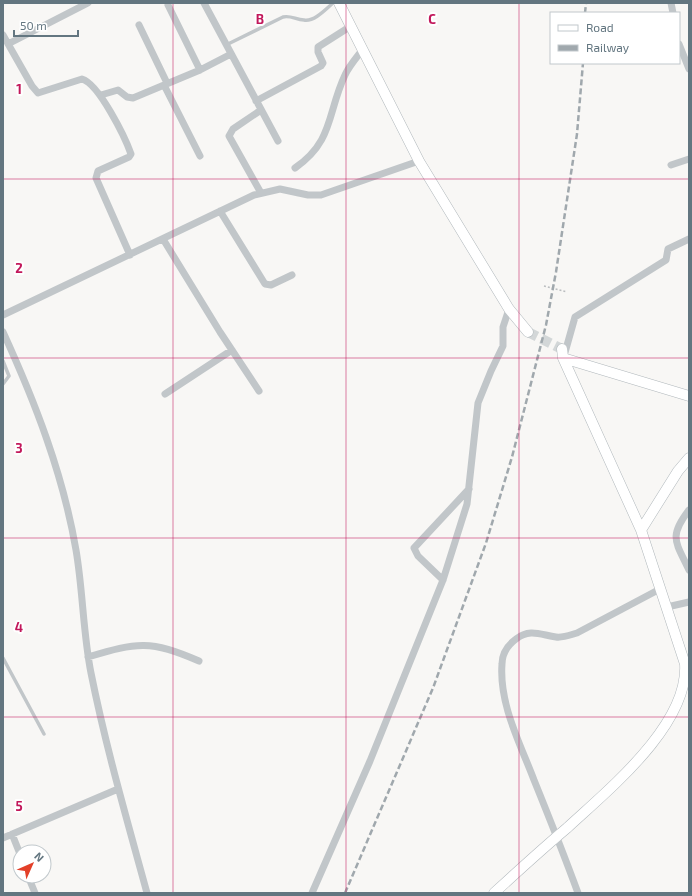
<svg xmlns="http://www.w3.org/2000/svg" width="692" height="896" viewBox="0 0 692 896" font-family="'Exo 2',sans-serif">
	<rect width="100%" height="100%" fill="#f8f7f5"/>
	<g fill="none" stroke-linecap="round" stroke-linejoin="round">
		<path stroke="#d3d7d8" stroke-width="10" stroke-dasharray="10 5" stroke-linecap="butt" d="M528,332L562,349"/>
		<g stroke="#b1b8bc" stroke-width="11">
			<path id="secondary" d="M339,3L419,161L509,309L528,332
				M562,349L563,358L689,396
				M563,358L641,530
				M494,893C518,871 542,849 567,828C608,790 689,725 685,664L641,530L678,471L689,458"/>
		</g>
		<path stroke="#bbbec0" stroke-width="1.5" stroke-dasharray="2 2" stroke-linecap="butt" d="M544,286L567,292"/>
		<path stroke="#c1c6c9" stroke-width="3.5" d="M226,45L283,17C291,15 296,20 304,20C314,22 326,9 333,3
			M3,361L9,376L3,384
			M3,658L44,734"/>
		<path stroke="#c1c6c9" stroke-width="7" d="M204,3L278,141
			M671,3L673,13
			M168,5L200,70
			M139,25L167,83
			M3,35L32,86L38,93L82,79C99,84 125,137 131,154L129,157L98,171L96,178L130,255
			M8,44L88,3
			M679,44L689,69
			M164,85L200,156
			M101,95L118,90L127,97L133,98L200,70L231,54
			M256,101L321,66L323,63L318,52V47L351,26
			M261,110L233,129L229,136L261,193
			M671,165L689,159
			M295,168C334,141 327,113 345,75C349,66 357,57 363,49
			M220,211L265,284L271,285L292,275
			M163,239L220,332L259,391
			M3,315L254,195L280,189L308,195H321L419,161
			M3,332C35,402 63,474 76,550C83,591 83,633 91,673C106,748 127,820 147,893
			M564,356L575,317L666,260L668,249L689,239
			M165,394L232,350
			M689,510C668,537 676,542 689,570
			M443,580L418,556L414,548L469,489
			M667,607L689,602
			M88,657C138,642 150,640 199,661
			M12,834L20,854
			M3,838L118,789
			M28,876L35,893
			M312,893L370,761L443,580L467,504L478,403L491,371L503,346V327L509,309
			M578,893C564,855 549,817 534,780C520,743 499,704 502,664C502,653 508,645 516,639C530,628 541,635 556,637C563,638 570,635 577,633L660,589"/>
		<use href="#secondary" stroke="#fff" stroke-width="10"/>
		<path stroke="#a0a8ad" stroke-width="2.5" stroke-dasharray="6 3" stroke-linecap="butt" d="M585,13L586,3
			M345,893L433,688L486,543L512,457L546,325L556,272L577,134L583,63"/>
	</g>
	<path fill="none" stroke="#c2185b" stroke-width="1" stroke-opacity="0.55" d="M173,3V893M346,3V893M519,3V893M3,179H689M3,358H689M3,538H689M3,717H689"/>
	<g font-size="13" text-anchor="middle" font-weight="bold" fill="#c2185b" stroke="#fff" stroke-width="4" stroke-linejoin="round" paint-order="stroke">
		<text x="260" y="24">B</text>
		<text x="432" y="24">C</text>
		<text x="19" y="94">1</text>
		<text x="19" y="273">2</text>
		<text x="19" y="453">3</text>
		<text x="19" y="632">4</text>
		<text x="19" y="811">5</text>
	</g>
	<rect width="692" height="896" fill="none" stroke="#637680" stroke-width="8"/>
	<rect x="550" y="12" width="130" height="52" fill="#ffffff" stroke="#c1c8cc"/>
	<rect x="558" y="25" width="20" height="6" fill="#ffffff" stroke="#c1c8cc"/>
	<text x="586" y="32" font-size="12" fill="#637680">Road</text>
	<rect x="558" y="45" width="20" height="6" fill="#a0a8ad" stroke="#c1c8cc"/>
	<text x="586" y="52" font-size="12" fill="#637680">Railway</text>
	<g transform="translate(32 864) rotate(45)"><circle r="19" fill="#ffffff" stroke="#c1c8cc"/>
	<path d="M0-3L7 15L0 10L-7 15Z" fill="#e34029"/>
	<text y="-6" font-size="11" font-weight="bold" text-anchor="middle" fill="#637680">N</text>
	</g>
	<path d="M14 30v6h64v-6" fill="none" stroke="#637680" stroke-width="2"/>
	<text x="20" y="30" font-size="12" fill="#637680" stroke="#ffffff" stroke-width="3" paint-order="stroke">50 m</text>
</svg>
